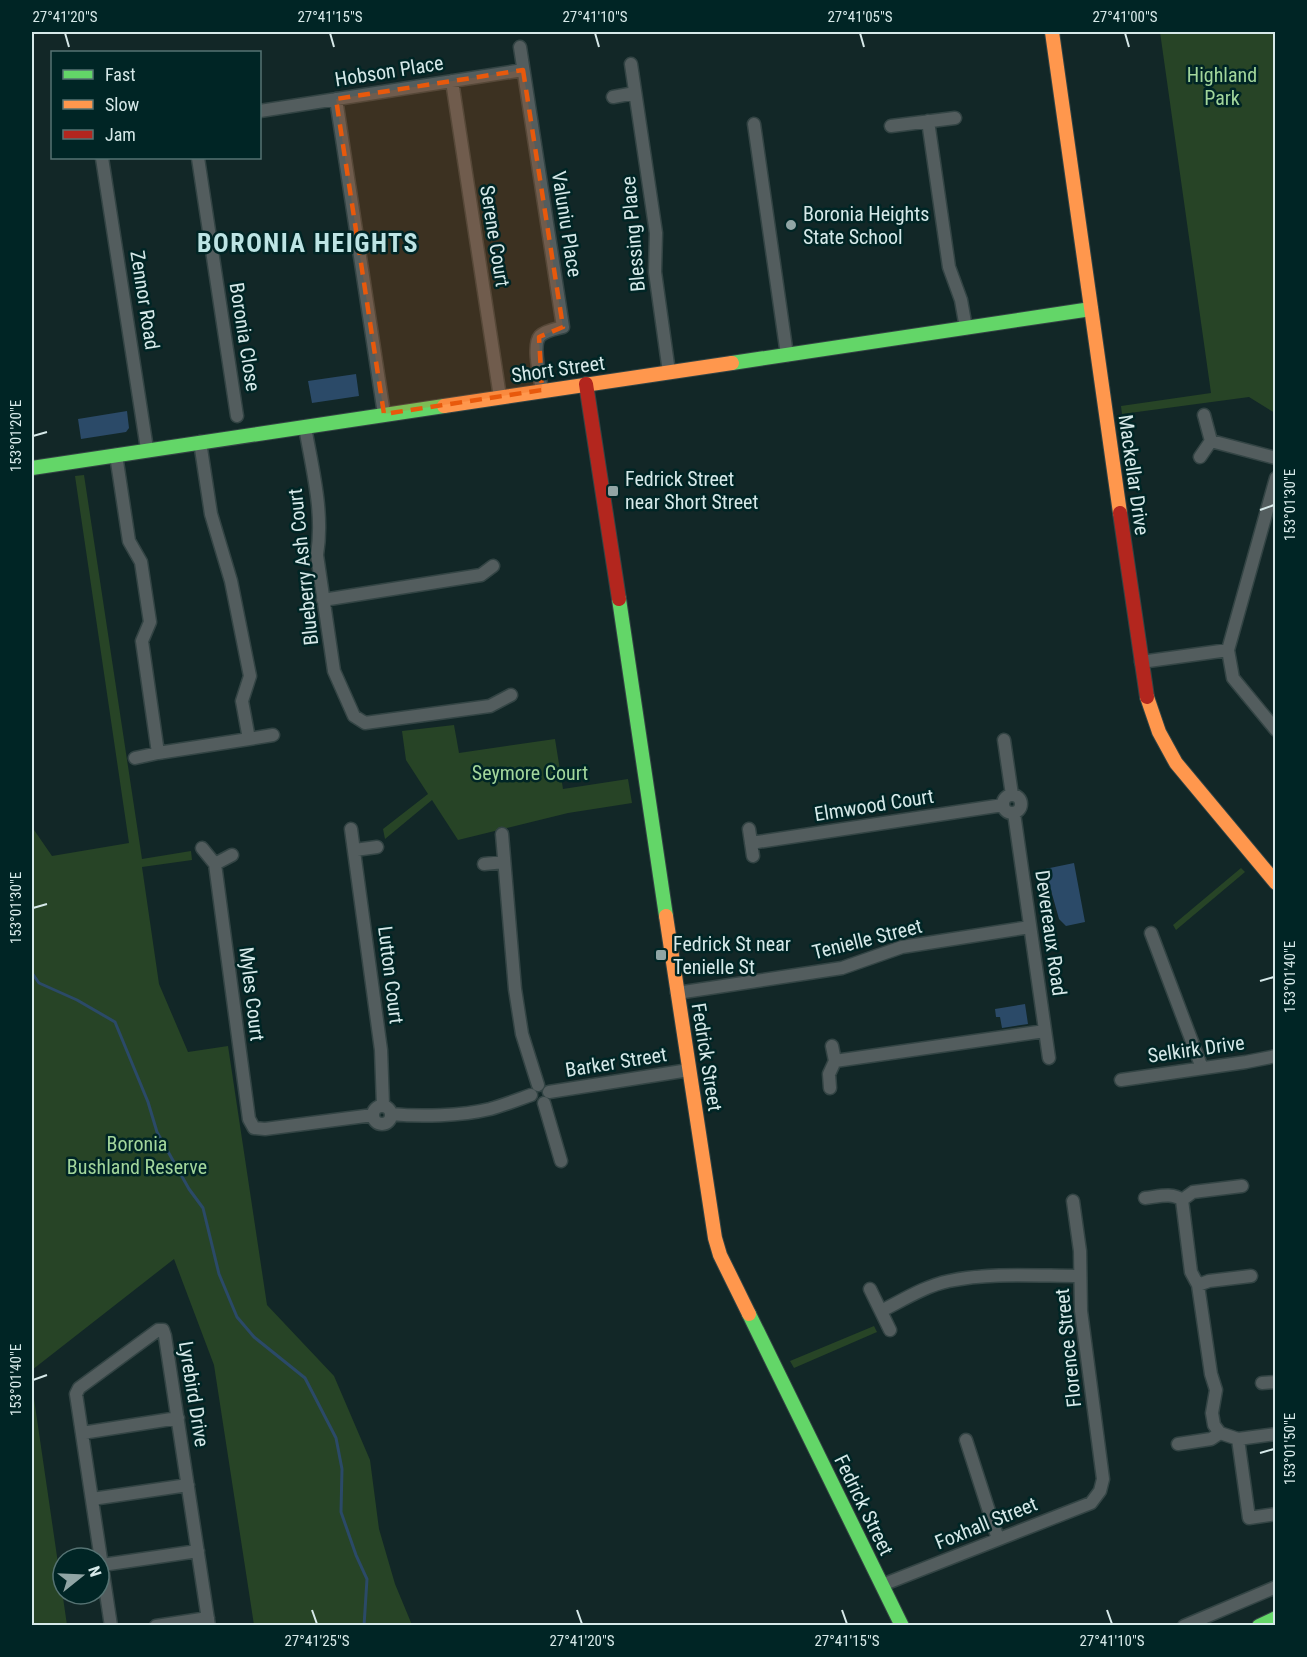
<svg xmlns="http://www.w3.org/2000/svg" width="1307" height="1657" viewBox="0 0 1307 1657" font-family="'Roboto Condensed',sans-serif">
	<rect width="100%" height="100%" fill="#122727"/>
	<path fill="#274426" d="M1160,32H1275V413L1249,397L1122,414L1121,406L1211,393Z
		M84,475L142,859L191,851L192,860L142,867L159,984L188,1052L228,1046L267,1305L334,1376L370,1460L379,1529L395,1584L412,1625H254L214,1365L174,1259L32,1370V827L52,856L129,843L75,476Z
		M454,725L459,753L555,739L563,789L628,779L632,803L568,813L458,840L432,800L385,839L383,829L428,794L406,760L402,731Z
		M1241,868L1245,872L1176,930L1173,925Z
		M874,1326L877,1332L794,1368L790,1361Z
		M32,1385L67,1625H32Z"/>
	<path fill="#2b4a68" d="M356,374L359,396L312,403L308,381Z
		M127,411L129,428L126,432L81,439L78,419Z
		M1074,863L1085,922L1066,926L1059,919L1045,869Z
		M1025,1004L1028,1024L1002,1028L1000,1017H996L995,1009Z"/>
	<g fill="none" stroke-linecap="round" stroke-linejoin="round">
		<path stroke="#2b4a68" stroke-width="3" d="M32,973L39,983L77,1000L115,1022L148,1102L157,1132L189,1189L203,1208L219,1274L237,1317L254,1337L305,1378L336,1438L342,1469L341,1512L356,1555L367,1579L364,1626"/>
		<g stroke="#344" stroke-width="15">
			<path id="street" d="M520,47L563,327C556,329 546,330 540,336C532,345 540,378 542,390
				M631,64L656,233L655,272L669,372
				M452,81L500,397
				M613,97L635,93
				M336,99L384,414
				M260,111L523,70
				M928,121L949,267L961,300L966,328
				M754,124L787,355
				M891,126L955,118
				M102,158L147,449
				M198,158L237,416
				M305,427C312,468 324,512 317,555L334,671L354,716L365,723L490,706L511,695
				M1211,441L1276,458
				M116,455L129,541L141,562L150,622L142,641L158,753L249,739L242,701L250,676L231,581L211,514L200,442
				M1200,457L1211,441L1204,415
				M1276,478L1228,650L1233,678L1276,730
				M323,600L481,575L493,566
				M1141,662L1228,650
				M249,739L273,735
				M1004,740L1012,795
				M135,758L158,753
				M1003 804a9 9 0 1 1 18 0a9 9 0 1 1-18 0Z
				M1014,813L1049,1058
				M351,829L381,1050L383,1105
				M749,829L753,856
				M502,834L515,989L522,1034L538,1085
				M751,843L1003,805
				M202,848L215,864L232,855
				M355,850L377,847
				M215,864L249,1119L254,1128L265,1129L373,1115
				M484,864L504,862
				M1151,933L1202,1068
				M677,993L842,968L902,947L1030,927
				M835,1061L1045,1031
				M1121,1080L1246,1062L1276,1056
				M830,1088L829,1074L835,1061L832,1046
				M549,1092L689,1070
				M544,1103L561,1161
				M373 1115a9 9 0 1 1 18 0a9 9 0 1 1-18 0Z
				M391,1114C420,1117 461,1116 490,1109C504,1105 517,1100 531,1095
				M1145,1198C1157,1197 1172,1192 1182,1200L1191,1272L1198,1285L1211,1374L1216,1390L1212,1413L1214,1425L1220,1433L1238,1439L1249,1518L1276,1514
				M1182,1200L1193,1192L1242,1186
				M1198,1285L1209,1281L1251,1276
				M870,1289L890,1330
				M881,1311C903,1300 925,1286 949,1281C991,1272 1038,1276 1080,1276
				M1262,1383L1276,1382
				M82,1433L178,1418
				M1238,1439L1276,1434
				M966,1440L998,1539
				M1178,1444L1211,1439L1220,1433
				M92,1499L188,1485
				M102,1565L198,1551
				M882,1585L1091,1503L1100,1491L1103,1479L1081,1311L1080,1251L1073,1201
				M111,1626L76,1394L79,1388L158,1330H163L165,1336L209,1626
				M156,1626L208,1618
				M1184,1626L1276,1587"/>
		</g>
		<g stroke="#344" stroke-width="16">
			<path id="fast" d="M732,363L1091,309
				M32,468L444,406
				M619,599L666,916
				M749,1314L902,1626
				M1259,1626L1276,1618"/>
		</g>
		<g stroke="#344" stroke-width="16">
			<path id="slow" d="M1052,32L1120,513
				M444,406L732,363
				M1147,697L1159,732L1176,763L1276,883
				M666,916L715,1238L720,1255L749,1314"/>
		</g>
		<g stroke="#344" stroke-width="16">
			<path id="jam" d="M586,384L619,599
				M1120,513L1147,697"/>
		</g>
		<use href="#street" stroke="#535d5e" stroke-width="12"/>
		<use href="#fast" stroke="#63d668" stroke-width="14"/>
		<use href="#slow" stroke="#ff974d" stroke-width="14"/>
		<use href="#jam" stroke="#b3261e" stroke-width="14"/>
	</g>
	<path fill="#e8590c" fill-opacity="0.2" stroke="#e8590c" stroke-width="4.5" stroke-dasharray="12 8" stroke-linejoin="round" d="M523,70L563,327L539,337L542,390L384,414L336,99Z"/>
	<path fill="none" stroke="#d6e9e9" stroke-width="2" d="M65,33L69,47M330,33L334,47M595,33L599,47M860,33L864,47M1125,33L1129,47M33,436L47,432M1260,510L1274,505M33,908L47,904M1260,981L1274,977M33,1380L47,1375M1260,1453L1274,1449M312,1610L317,1624M577,1610L582,1624M842,1610L847,1624M1107,1610L1112,1624"/>
	<g fill="#91a5a5" stroke="#002525" stroke-width="2">
		<circle cx="791" cy="225" r="6"/>
		<rect x="607" y="485" width="12" height="12" rx="3"/>
		<rect x="655" y="949" width="12" height="12" rx="3"/>
	</g>
	<g text-anchor="middle" dominant-baseline="central" stroke-width="5" stroke-linejoin="round" paint-order="stroke">
		<g font-size="20" fill="#d6e9e9" stroke="#002525">
			<text transform="translate(389 71) rotate(-9)">Hobson Place</text>
			<text transform="translate(567 224) rotate(81)">Valuniu Place</text>
			<text transform="translate(633 234) rotate(-95)">Blessing Place</text>
			<text transform="translate(495 236) rotate(81)">Serene Court</text>
			<text transform="translate(145 300) rotate(81)">Zennor Road</text>
			<text transform="translate(245 337) rotate(81)">Boronia Close</text>
			<text transform="translate(558 369) rotate(-8)">Short Street</text>
			<text transform="translate(1134 475) rotate(82)">Mackellar Drive</text>
			<text transform="translate(303 567) rotate(-96)">Blueberry Ash Court</text>
			<text transform="translate(874 805) rotate(-9)">Elmwood Court</text>
			<text transform="translate(1051 933) rotate(82)">Devereaux Road</text>
			<text transform="translate(867 939) rotate(-14)">Tenielle Street</text>
			<text transform="translate(391 975) rotate(83)">Lutton Court</text>
			<text transform="translate(252 994) rotate(83)">Myles Court</text>
			<text transform="translate(1196 1049) rotate(-8)">Selkirk Drive</text>
			<text transform="translate(707 1057) rotate(81)">Fedrick Street</text>
			<text transform="translate(616 1062) rotate(-9)">Barker Street</text>
			<text transform="translate(1068 1348) rotate(-96)">Florence Street</text>
			<text transform="translate(194 1394) rotate(81)">Lyrebird Drive</text>
			<text transform="translate(864 1505) rotate(64)">Fedrick Street</text>
			<text transform="translate(986 1523) rotate(-22)">Foxhall Street</text>
		</g>
		<g font-size="20" fill="#a2d69b" stroke="#002525">
			<text x="1222" y="75">Highland<tspan x="1222" dy="23">Park</tspan></text>
			<text x="530" y="773">Seymore Court</text>
			<text x="137" y="1144">Boronia<tspan x="137" dy="23">Bushland Reserve</tspan></text>
		</g>
		<g font-size="20" fill="#d6e9e9" stroke="#002525" text-anchor="start">
			<text x="803" y="214">Boronia Heights<tspan x="803" dy="23">State School</tspan></text>
			<text x="625" y="479">Fedrick Street<tspan x="625" dy="23">near Short Street</tspan></text>
			<text x="673" y="944">Fedrick St near<tspan x="673" dy="23">Tenielle St</tspan></text>
		</g>
		<g font-size="26" font-weight="bold" letter-spacing="1.5" fill="#bde4e4" stroke="#002525">
			<text x="308" y="243">BORONIA HEIGHTS</text>
		</g>
	</g>
	<rect width="1307" height="1657" fill="none" stroke="#002525" stroke-width="66"/>
	<rect x="51" y="51" width="210" height="108" fill="#002525" stroke="#567373" stroke-width="1.5"/>
	<rect x="63" y="70" width="30" height="9" fill="#63d668" stroke="#567373" stroke-width="1.5"/>
	<text x="105" y="81" font-size="18" fill="#d6e9e9">Fast</text>
	<rect x="63" y="100" width="30" height="9" fill="#ff974d" stroke="#567373" stroke-width="1.5"/>
	<text x="105" y="111" font-size="18" fill="#d6e9e9">Slow</text>
	<rect x="63" y="130" width="30" height="9" fill="#b3261e" stroke="#567373" stroke-width="1.5"/>
	<text x="105" y="141" font-size="18" fill="#d6e9e9">Jam</text>
	<g transform="translate(81 1576) rotate(72)"><circle r="28" fill="#002525" stroke="#567373" stroke-width="1.5"/>
	<path d="M0-4.5L10 22L0 15L-10 22Z" fill="#91a5a5"/>
	<text y="-9" font-size="16" font-weight="bold" text-anchor="middle" fill="#d6e9e9">N</text>
	</g>
	<rect x="33" y="33" width="1241" height="1591" fill="none" stroke="#d6e9e9" stroke-width="2"/>
	<g font-size="15" text-anchor="middle" fill="#d6e9e9">
		<text x="65" y="22">27°41'20"S</text>
		<text x="330" y="22">27°41'15"S</text>
		<text x="595" y="22">27°41'10"S</text>
		<text x="860" y="22">27°41'05"S</text>
		<text x="1125" y="22">27°41'00"S</text>
		<text transform="translate(16 436) rotate(-90)" y="5">153°01'20"E</text>
		<text transform="translate(1290 505) rotate(-90)" y="5">153°01'30"E</text>
		<text transform="translate(16 908) rotate(-90)" y="5">153°01'30"E</text>
		<text transform="translate(1290 977) rotate(-90)" y="5">153°01'40"E</text>
		<text transform="translate(16 1380) rotate(-90)" y="5">153°01'40"E</text>
		<text transform="translate(1290 1449) rotate(-90)" y="5">153°01'50"E</text>
		<text x="317" y="1646">27°41'25"S</text>
		<text x="582" y="1646">27°41'20"S</text>
		<text x="847" y="1646">27°41'15"S</text>
		<text x="1112" y="1646">27°41'10"S</text>
	</g>
</svg>
